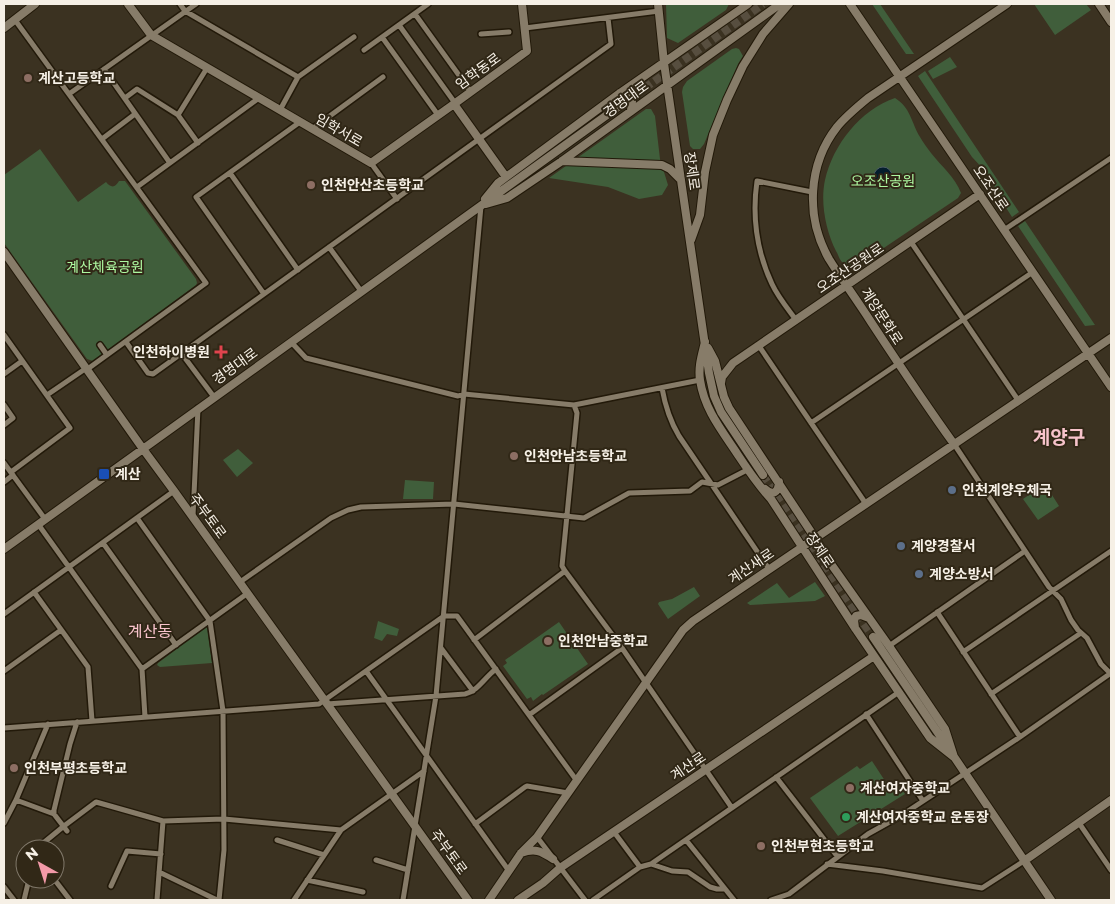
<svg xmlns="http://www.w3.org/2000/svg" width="1115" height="904" viewBox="0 0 1115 904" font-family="Montserrat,'Noto Sans KR',sans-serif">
	<rect width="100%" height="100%" fill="#3b3221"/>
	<path fill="#405e3b" d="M666,4H729L726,10L678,43L667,38Z
		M872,4H880L914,54H906Z
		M1034,4H1086L1091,10L1055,35Z
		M736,48L739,49L743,56L738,64L704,144L700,149H693L690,146L682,92L683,87L687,81L732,49Z
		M950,57L957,67L933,79L928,71Z
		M925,71L1019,212L1012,217L1005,206L1000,195L985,171L972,157L918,76Z
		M895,98C911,108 911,122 920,137C923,142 927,148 931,153C942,167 955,177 961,193L958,198L860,264C854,266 846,267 842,262C839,259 838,254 836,251C826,231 820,203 825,180C833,145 860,110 895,98Z
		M646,109H651L655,116L660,159L668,185L662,195L639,199L608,187L549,178Z
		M40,149L78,202L106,182C111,188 115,188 119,181H125L196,279L197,283L196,285L93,361L87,359L4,243V175Z
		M1025,221L1095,325L1085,326L1018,226Z
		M238,449L253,463L237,477L223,460Z
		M405,480L434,482L433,499H403Z
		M1045,484L1059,506L1038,520L1023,499Z
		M815,582L825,596L815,601L750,605L747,603L777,583L789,598Z
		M694,587L700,596L668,619L658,604L659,602L672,599Z
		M378,621L399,629L397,636L387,634L382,641L374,638Z
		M559,622L588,664L543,695L542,694L533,701L531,697L527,699L503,666L507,663L505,660Z
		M207,626L212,663L160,667L157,665L158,663Z
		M872,761L889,787L895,781L905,794L838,836L810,798L857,766L860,769Z"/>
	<path fill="#041e2d" stroke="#4d5d64" d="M874 176a9 9 0 1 1 18 0a9 9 0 1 1-18 0Z"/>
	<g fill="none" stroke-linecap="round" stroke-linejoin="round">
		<path stroke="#574e3f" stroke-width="8" stroke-dasharray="8 4" stroke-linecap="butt" d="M625,102L763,4
			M763,475L873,637"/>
		<g stroke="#221909" stroke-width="8">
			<path id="street" d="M180,4L185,11L298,77
				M415,14L471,92
				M15,20L206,283L89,368L85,369L47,395
				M399,25L455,103
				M525,28L659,11
				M481,34L509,32
				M382,37L438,115
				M364,50L428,4
				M104,69L170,163
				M69,94L196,4
				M125,98L137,89L178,115L198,143
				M280,110L298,77L354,37
				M178,115L207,68
				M312,129L383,77
				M102,139L135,114
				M371,163L397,199
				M230,173L298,270
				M137,187L259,98
				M1004,230L1111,158
				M911,242L1018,400
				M329,247L361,291
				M264,294L196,197L300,122
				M796,320C788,309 778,297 772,284C757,252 752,216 757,181L812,192
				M4,335L70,428L11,472
				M126,342L148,373L153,374L611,44L608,18
				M291,342L306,358L458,396L464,394L574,405L700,380
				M100,345L107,355
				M759,346L866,504
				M182,354L214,397
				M4,374L22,361
				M662,388C665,405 670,421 679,436L769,569
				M4,405L13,418L4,425
				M574,405L577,413L562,566L565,571L622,648L732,808
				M811,423L1033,272
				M954,444L1049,587L1061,599L1071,620L1078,630L1087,638L1101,664L1111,674
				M4,463L45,519
				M4,482L13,475
				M193,516L198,408
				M137,518L210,621L223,711L224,850L219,900
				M38,524L142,669L145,717
				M103,543L176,645
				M240,582L331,518L348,510L361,507L454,504L584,518L629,493L690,491L702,482L718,485L747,470
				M34,592L88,667L92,721
				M937,612L1020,737
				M4,614L174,491
				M474,640L565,571
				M889,646L1025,551
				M441,648L473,691
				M963,652L1111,551
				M142,669L248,593
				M4,671L61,630
				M366,671L509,871
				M991,694L1081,633
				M327,704L465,694C478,691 485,677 496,669
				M866,714L923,801
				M529,715L622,648
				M4,728L319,704L444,616H457L577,781
				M776,777L837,856
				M16,800L54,814L67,831
				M54,814V810L70,744L77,722
				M4,823L16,800L48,724
				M1079,823L1111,870
				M475,824L525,787L527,786L568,793
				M614,832L640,867
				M537,837L585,900
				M277,840L324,855
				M686,840L734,900
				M36,849L64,826L96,802L163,821L224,819L341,830L424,771
				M376,860L408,870
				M651,864L672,871L688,872L710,887L717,889H725
				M827,864L883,871L982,888L1024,861
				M159,872L217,900
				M54,879L70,900
				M307,880L363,892
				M111,886L127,851L161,854
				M4,887L14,900
				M24,900L29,879
				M157,900L163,821
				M294,900L341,830
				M403,900L436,696L481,206
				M593,900L640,867L651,864L899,692
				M771,900L789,894L868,834L902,815L1020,737L1111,673"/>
		</g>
		<g stroke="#221909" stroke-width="10">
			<path id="secondary" d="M128,4L151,35L371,163L454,104
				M658,4L664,63L709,373L714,396L721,412L763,475
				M850,4L1111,387
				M1099,4L1111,22
				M4,28L35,4
				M620,93L625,94L632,101L631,111
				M562,161L662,165L670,169L680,179
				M506,177L454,104L527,51L522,4
				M485,199L498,183L620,93L748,4
				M486,204L507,198L562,161L780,4
				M691,240L700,215L705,172L713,135L727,100L743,66L763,34L789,4
				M4,252L143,449L174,491L468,900
				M705,342C702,355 698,366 700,380C704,407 719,427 734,449C746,467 756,483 771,499L855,628L930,738L954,757
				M708,348L715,361L724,397L729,408L815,538L824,554L889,646L945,729L954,757
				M721,383L722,377L733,363L980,194
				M954,444C925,404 898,363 871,322C857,300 842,280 829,259C805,217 808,164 837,127C846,116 857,107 868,98L1007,4
				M765,489C773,496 778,493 779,482
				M4,549L625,102
				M855,628L854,620L856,616L861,615L869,618
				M873,637L1051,900
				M521,853C535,848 541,851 553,859
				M1024,861L1111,800
				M489,900L521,853L537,837L568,793L683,630L693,621L1111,338
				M518,900L543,883L560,868L874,656"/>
		</g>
		<use href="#street" stroke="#877c69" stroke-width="5"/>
		<use href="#secondary" stroke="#877c69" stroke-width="8"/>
	</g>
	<g fill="#8d6e63" stroke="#312817" stroke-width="2">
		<circle cx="28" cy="78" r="5"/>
		<circle cx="311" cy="185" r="5"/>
		<circle cx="514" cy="456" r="5"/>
		<circle cx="548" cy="641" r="5"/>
		<circle cx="14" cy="768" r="5"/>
		<circle cx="850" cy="788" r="5"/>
		<circle cx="761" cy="846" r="5"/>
	</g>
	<path fill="#e0444e" stroke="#312817" stroke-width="2" d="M218.5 344.5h5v5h5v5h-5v5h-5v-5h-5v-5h5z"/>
	<rect fill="#1a4fb4" stroke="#312817" stroke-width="2" x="98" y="468" width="12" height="12" rx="2.5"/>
	<g fill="#5c6f8a" stroke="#312817" stroke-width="2">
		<circle cx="952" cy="490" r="5"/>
		<circle cx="901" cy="546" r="5"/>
		<circle cx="919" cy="574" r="5"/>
	</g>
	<circle fill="#2e9e5b" stroke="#312817" stroke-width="2" cx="846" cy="817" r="5"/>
	<g text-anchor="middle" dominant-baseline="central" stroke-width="4" stroke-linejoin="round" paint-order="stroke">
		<g font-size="14" fill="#f6f0e6" stroke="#312817">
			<text transform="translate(478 71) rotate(-36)">임학동로</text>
			<text transform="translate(626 99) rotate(-36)">경명대로</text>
			<text transform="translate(339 130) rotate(30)">임학서로</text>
			<text transform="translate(692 171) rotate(82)">장제로</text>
			<text transform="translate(991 188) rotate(56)">오조산로</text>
			<text transform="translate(850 268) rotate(-34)">오조산공원로</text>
			<text transform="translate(882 316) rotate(57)">계양문화로</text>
			<text transform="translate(235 366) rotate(-36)">경명대로</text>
			<text transform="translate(208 516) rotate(54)">주부토로</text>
			<text transform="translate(820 550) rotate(56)">장제로</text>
			<text transform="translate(751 566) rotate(-34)">계산새로</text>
			<text transform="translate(688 766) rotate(-34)">계산로</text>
			<text transform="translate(449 852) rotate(54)">주부토로</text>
		</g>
		<g font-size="14" font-weight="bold" fill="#f6f0e6" stroke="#312817" text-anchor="start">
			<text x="38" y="78">계산고등학교</text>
			<text x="321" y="185">인천안산초등학교</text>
			<text x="210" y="352" text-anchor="end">인천하이병원</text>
			<text x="524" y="456">인천안남초등학교</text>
			<text x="115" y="474">계산</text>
			<text x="962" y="490">인천계양우체국</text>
			<text x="911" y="546">계양경찰서</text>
			<text x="929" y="574">계양소방서</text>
			<text x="558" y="641">인천안남중학교</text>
			<text x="24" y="768">인천부평초등학교</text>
			<text x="860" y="788">계산여자중학교</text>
			<text x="856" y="817">계산여자중학교 운동장</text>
			<text x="771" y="846">인천부현초등학교</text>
		</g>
		<g font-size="14" fill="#adf8a0" stroke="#312817">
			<text x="883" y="181">오조산공원</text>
			<text x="105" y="267">계산체육공원</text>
		</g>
		<g font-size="16" fill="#f7c3cb" stroke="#312817">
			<text x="150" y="631">계산동</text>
		</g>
		<g font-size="19" font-weight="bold" fill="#f7c3cb" stroke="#312817">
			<text x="1059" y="437">계양구</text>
		</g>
	</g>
	<rect width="1115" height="904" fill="none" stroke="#f6f0e6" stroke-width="10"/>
	<g transform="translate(40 864) rotate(321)"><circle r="24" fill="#312817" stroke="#80786a"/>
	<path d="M0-4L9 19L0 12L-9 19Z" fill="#f39aa9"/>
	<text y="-8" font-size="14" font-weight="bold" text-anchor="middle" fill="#f6f0e6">N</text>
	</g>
</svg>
